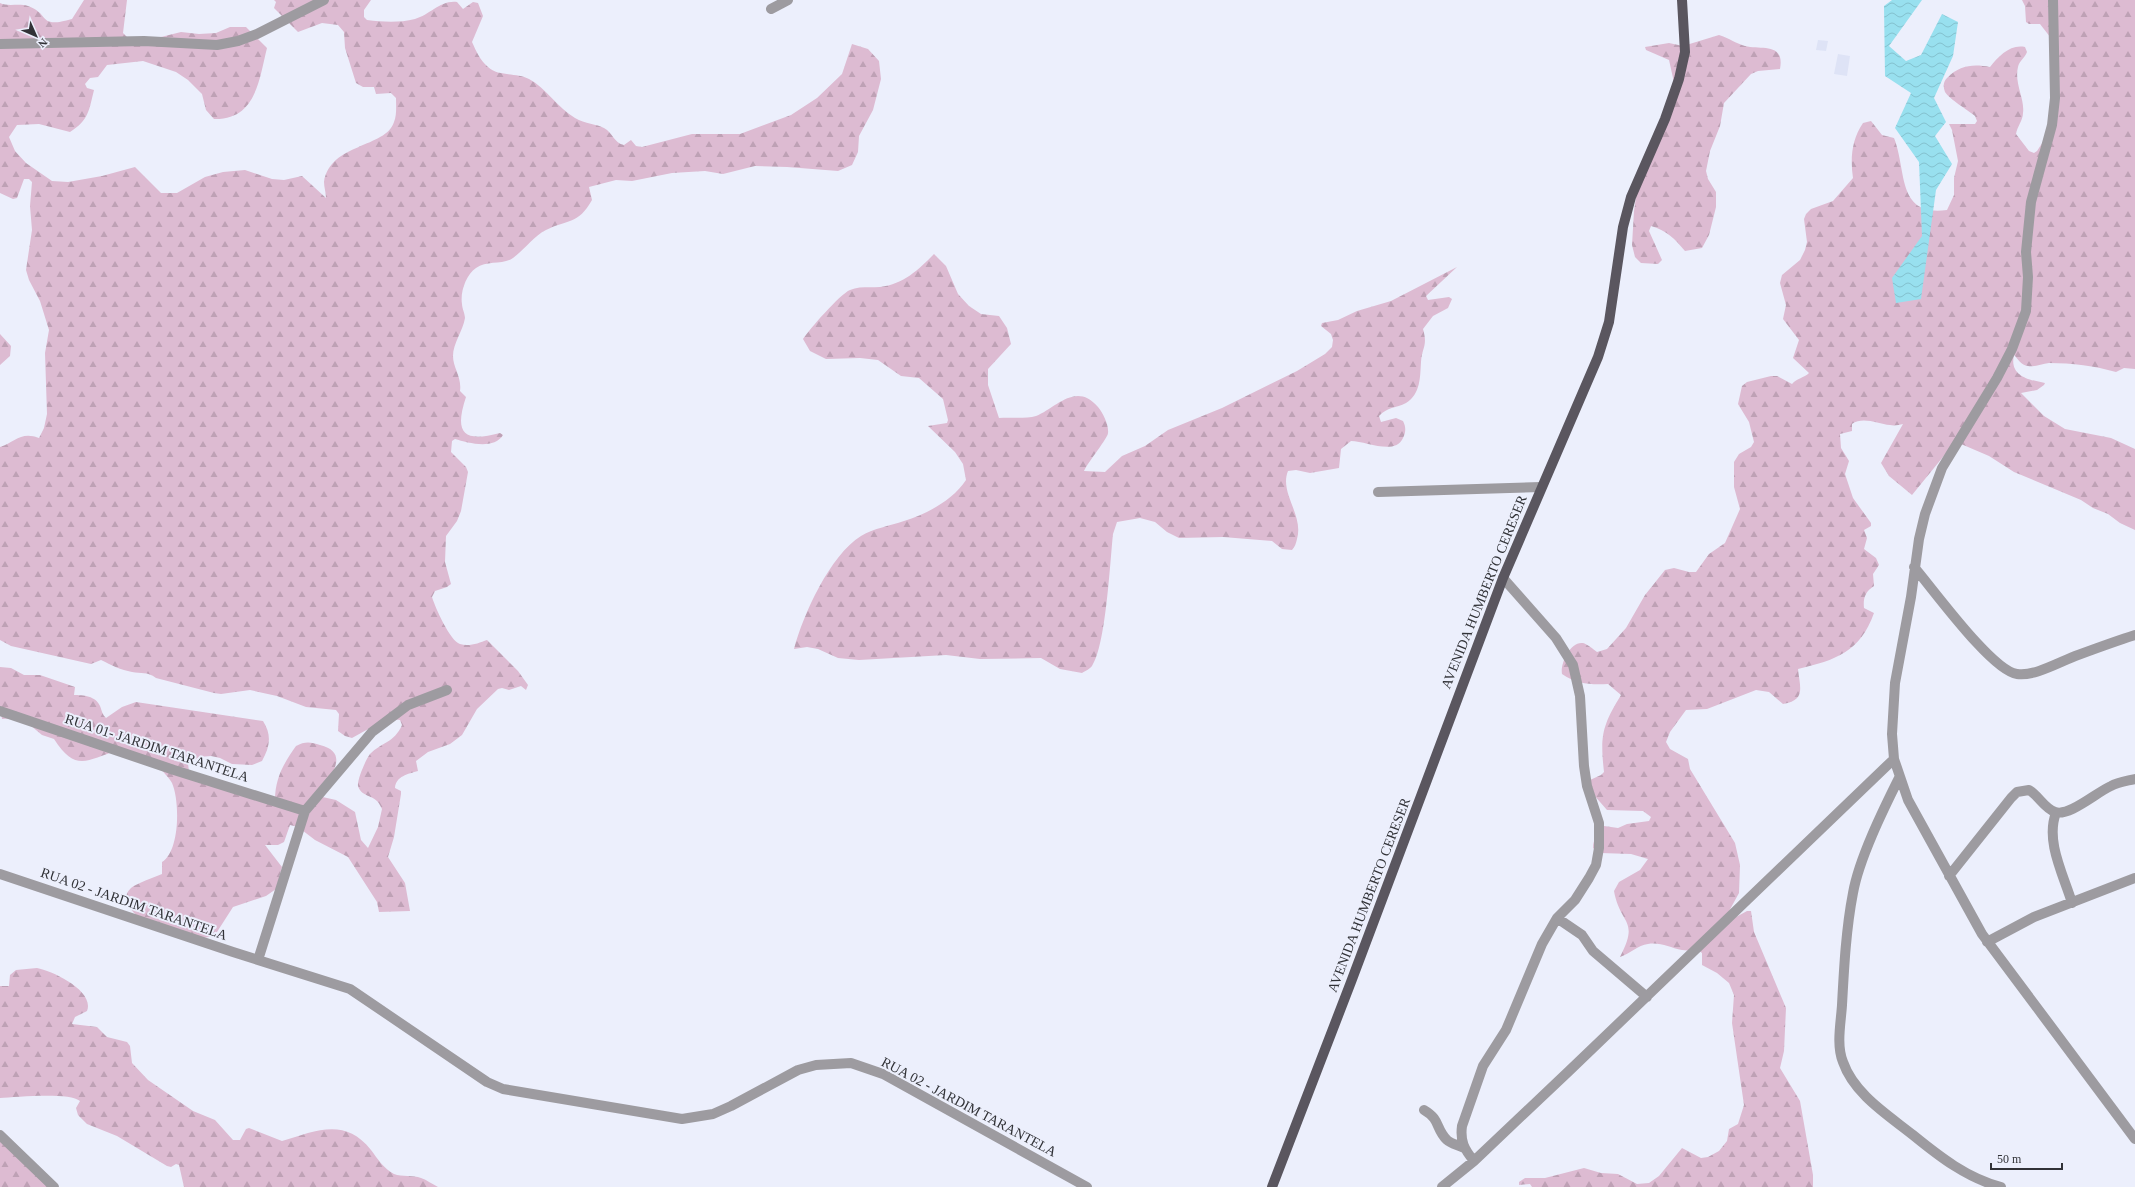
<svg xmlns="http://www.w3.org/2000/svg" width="2135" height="1187" viewBox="0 0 2135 1187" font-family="'Times New Roman',serif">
	<defs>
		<pattern id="forest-firs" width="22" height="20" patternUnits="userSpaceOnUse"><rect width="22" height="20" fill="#ddbbd2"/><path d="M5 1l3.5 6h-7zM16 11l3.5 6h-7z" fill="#bea1b5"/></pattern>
		<pattern id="water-waves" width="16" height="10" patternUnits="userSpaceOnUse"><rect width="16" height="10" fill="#98e0ef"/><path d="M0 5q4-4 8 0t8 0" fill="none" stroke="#83c1ce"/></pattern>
	</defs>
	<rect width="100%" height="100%" fill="#eceffc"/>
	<path fill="#dee3f6" d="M1818,40L1828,41L1826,51L1816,50Z
		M1838,54L1850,56L1847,76L1834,74Z"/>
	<path fill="url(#forest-firs)" d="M84,0H127L123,33L135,45L149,40L181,32L199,34L216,33L230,27H246L267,48C259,80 256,120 214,119L206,110L202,94L188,80L176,72L143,61L107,65L98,77L90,78L85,84L87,88L94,90C89,110 89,120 70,132L39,124L17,125L9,137L15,151L26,163L52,181L68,182L102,176L135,167L161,193H177L205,177L223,172L245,170L272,179L284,180L302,176L326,198C326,193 324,187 324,182C330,143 386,148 394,122C397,115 396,105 396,98L391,93L376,94L374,87H363L356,83L345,48L344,32L338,25L322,23L298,32L274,8L276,2L274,0H371L364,10V17L367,20C383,22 399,23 415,19C430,15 440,0 457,2L463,9L473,2L478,3L483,16L472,42C476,51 480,60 488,67C498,77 517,72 529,79C546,88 558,108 575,118C585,124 597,124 604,128C613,133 614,143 624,145L631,140L636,146L642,147L692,134H740L791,115L817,98L842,74L852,44L868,49L879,61L881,79L873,110L859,136L858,152L852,165L838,171L787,167L755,166L723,174L705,171L672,173L632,181L616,180L589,187L592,200C578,225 568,219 546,230C534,236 524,250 513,258C503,265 487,260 476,268C466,275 460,292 462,304C462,308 465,314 465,318C463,331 453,343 453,356C453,368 462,377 460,391L466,397C454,433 463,443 500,433L503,435C494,450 468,443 455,439L452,441L451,452L466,467L468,472L461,511L457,521L446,536L445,562L451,584L447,587L435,591L432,597C435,607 450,641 460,644C469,647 479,643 487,640L518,671L528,685L526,690L521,686L509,690L502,688L498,689L477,709L462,735L450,744L428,752L416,761L418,771C408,774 396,776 395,788L401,791V794L394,837L388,857L405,883L410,911L379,912L377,902L348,857L315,840L298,827L290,825L284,842L278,845H265L282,867L276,889L266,896L233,907L217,932L209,937L202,938L141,919C132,912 119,899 131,888C137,883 155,877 162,874V862C180,851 180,801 172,783C170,779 162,770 158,767C147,759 131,755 118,750C87,760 76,773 54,739L42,735L24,720L17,718L2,719L0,707V667L11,668L24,675H40L75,687L74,695C83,695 96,696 100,706C102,711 102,714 106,718L122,707L136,702L263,721C272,735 270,747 262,761L252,765L232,764L220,758L211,756L199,757L188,764L189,771L275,800C275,778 284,763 296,746C305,741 311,742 320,745C352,753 329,778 318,796L336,800L355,812L361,840L368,848L378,827L382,809C381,807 379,803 377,801C371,795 361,796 358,786C357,780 366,759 370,754C382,742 394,743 402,725L400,720C384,718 366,731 352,738L345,736L338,731L339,714L336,710L306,707L277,696L250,690L221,694L214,693L156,678C147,671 141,674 132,672C121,670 111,665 101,660L91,664L11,646L0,640V447C15,442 21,431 39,438L44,428L47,414L45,353L49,330L40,301L29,280L26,270L32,230L30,206L32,182L29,179H24L17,198L13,199L0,193V3C8,7 19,3 28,6C51,14 37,29 72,19Z
		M2022,0H2135V369L2124,368L2116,372C2095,366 2072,363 2049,363C2042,364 2035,367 2028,366C2021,365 2018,359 2014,355C2009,376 2029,380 2045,383L2044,385L2037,390L2021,393L2044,416L2065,429L2111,438L2135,449V530L2120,523L2108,514L2093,508L2081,500L2014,472L1989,456L1961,444L1947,452L1912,495L1889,476L1881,463L1903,424C1899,425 1894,426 1890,425C1878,424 1863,416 1852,424V431L1840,434L1841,448L1849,461L1845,474L1853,498L1871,523V526L1864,530L1867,538L1864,549L1876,558L1879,565L1873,574L1874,586C1865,592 1863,598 1864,608L1874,613C1860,652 1836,660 1798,669C1800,688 1806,700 1783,704L1769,692L1756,690L1707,709L1686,710L1670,732L1666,742L1670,749L1688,759L1690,769L1735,843L1740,865L1739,893L1728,913L1727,922L1747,911H1751L1754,932L1786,1008L1784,1051L1780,1068L1800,1101L1813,1175V1187H1532L1530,1184L1519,1185V1182L1525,1178H1545L1584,1168L1601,1173L1618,1174L1637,1184L1649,1183L1659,1176L1682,1148L1701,1158L1708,1157L1719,1151L1727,1141L1729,1129L1738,1124L1744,1105L1732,1023L1734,995L1729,983L1717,973L1702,965V953L1698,950C1693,950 1687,951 1682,950C1670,948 1661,942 1648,944C1638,945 1630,954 1620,957C1640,919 1620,925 1614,891L1619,882L1640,870L1648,859L1631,854L1600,853L1593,848C1593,839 1598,833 1604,826L1618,828L1627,824L1649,821L1651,817L1643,811L1607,810L1593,794L1590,780L1601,775L1604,772C1600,736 1602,726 1621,695L1608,684C1591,685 1576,684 1562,674C1560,664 1570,641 1583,643C1587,644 1593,649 1597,652L1607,649L1626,628L1645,595L1665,570L1674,568L1689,572H1696L1709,554L1725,543L1740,509L1734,487V462L1739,454L1751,447L1754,442L1749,422L1738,404L1742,386L1747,382L1771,376H1777L1792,384C1797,378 1804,378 1809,373L1793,358L1799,340L1783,319L1786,305L1780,283L1782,275L1800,260L1805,250L1807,242L1804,219L1806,214L1811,209L1833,201L1853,178C1850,158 1852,139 1863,123L1871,121L1882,135L1894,138C1907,170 1896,217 1947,210L1954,195V178L1958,161L1952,130L1949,124H1975L1977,121L1975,116C1968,110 1949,99 1945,92C1943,87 1943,82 1947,78C1960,65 1973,64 1990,67C1999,56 2010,44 2025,47L2027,52C2025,58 2019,61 2018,67C2014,83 2025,99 2023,113C2023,120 2017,127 2016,134L2029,151L2034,153L2037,151L2054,125V42L2040,24H2029L2026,22L2025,6Z
		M1719,35C1729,38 1737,44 1745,46C1761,50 1785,42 1780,69L1758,71L1751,74L1724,103L1720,126L1710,151L1706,171L1708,179L1716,192V207L1709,235L1702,248L1685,251C1675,239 1666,230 1651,226L1649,231L1662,260L1658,264L1641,263L1635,257L1632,245L1634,211L1641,163L1675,87L1669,60L1646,50L1645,47L1669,43L1683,46Z
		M934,254L946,266L958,294L969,306L981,314L999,316L1007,328L1011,344L988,369V385L999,418C1009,417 1026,419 1036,416C1056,408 1076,381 1098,407C1103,413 1109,425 1108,433C1108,438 1088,462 1084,471L1105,472L1122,456L1145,446L1168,430L1222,408L1297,371L1325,354L1332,347L1333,340L1331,334L1321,326L1322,323L1338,320L1357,311L1391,301L1457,267L1426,296L1428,300L1449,297L1452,299L1448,308L1433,316L1423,329C1428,346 1422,347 1421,362C1420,376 1421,394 1406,403C1396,408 1387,407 1379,416L1381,422L1396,418L1403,421C1406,427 1406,432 1403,438C1395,456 1366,441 1351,441L1341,449L1339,468L1310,473L1296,470L1288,471C1279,493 1304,515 1297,539C1296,543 1295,547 1292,550L1282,549L1272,541L1223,537L1179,538L1167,532L1155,522L1140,518L1117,522L1113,534C1110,562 1106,645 1092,666C1090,669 1085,671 1082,673L1060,669L1041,658L980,659L946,655L859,660L838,658L818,649L807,647L794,649C803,615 830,555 861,536C874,528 890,526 904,521C927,514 953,500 966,480L963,464L955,452L928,426L947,423L948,420L943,399L919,378L901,376L878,360L860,358L826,359L810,351L803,339C809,330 840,294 850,290C859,286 870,288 880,287C904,284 918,270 934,254Z
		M0,334L11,346L10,356L0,365Z
		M37,968C53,971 95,991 87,1011L75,1017L72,1024L97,1027L107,1037L127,1042L130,1046L132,1063L148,1080L193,1111L215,1120L233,1140H240L246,1129L249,1128L282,1141C316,1131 345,1117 371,1150C377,1158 384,1169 394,1174C402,1177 413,1175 421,1178C427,1180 432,1184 438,1187H184L179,1165L176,1164L171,1167L167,1166L117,1136L87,1124L78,1115L76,1108L80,1101C70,1092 16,1097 0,1098V986H9L10,975L16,970Z
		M0,1130L57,1187H0Z"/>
	<path fill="url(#water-waves)" d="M1892,0H1922L1889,46L1906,61L1921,55L1942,14L1958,22L1953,56L1934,98L1946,122L1935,136L1952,164L1936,190L1921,299L1896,303L1892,278L1922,236L1919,162L1895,128L1911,93L1885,76L1884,6Z"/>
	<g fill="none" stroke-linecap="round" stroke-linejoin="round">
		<path stroke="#9d9ba0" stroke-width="10" d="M2053,0L2055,98L2052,125L2031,202L2026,252L2028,277L2026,311L2012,349L1997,378L1942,468L1925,514L1919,539L1911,597L1895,683L1892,734L1894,759L1908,800L1982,934L2135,1139
			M771,9L788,0
			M0,44L144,41L217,45L238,41L257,34L324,0
			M1378,492L1541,487
			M1914,567C1933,589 1992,671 2017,674C2034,677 2061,661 2078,655C2097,648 2116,641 2135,635
			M0,711L174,770L305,811
			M1899,778C1883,810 1859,859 1853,893C1846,929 1844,968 1842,1005C1841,1022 1836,1045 1843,1062C1854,1094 1888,1115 1913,1135C1940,1157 1967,1178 2001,1187
			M2056,813C2045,841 2064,876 2072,903
			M0,874L233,952L350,989L487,1082L503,1089L682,1119L713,1114L731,1106L798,1070L816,1065L851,1063L883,1074L1087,1187
			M1949,876L2011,798L2017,792L2029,790C2039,796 2044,808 2055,812C2069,817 2097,792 2111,786C2118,782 2127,781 2135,779
			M1557,918L1582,935L1593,951L1647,997
			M1987,942L2034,917L2135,878
			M258,960L305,811L372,732L408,705L447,690
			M1424,1110C1441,1120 1435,1128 1447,1140C1451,1144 1459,1145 1464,1148
			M0,1135L54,1187
			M1474,1161C1464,1149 1460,1141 1462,1126L1483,1066L1506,1030L1542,944L1557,918L1575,900L1589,878L1596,865L1599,848V823L1587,786L1584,766L1580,696L1573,665L1556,638L1503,578
			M1442,1187L1474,1161L1569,1071L1894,759"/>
		<path stroke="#5a565f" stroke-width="10" d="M1272,1187L1351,982L1503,578L1598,357L1609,322L1623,227L1631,197L1665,119L1679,79L1685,52L1682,0"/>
	</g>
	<g text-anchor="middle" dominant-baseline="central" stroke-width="4" stroke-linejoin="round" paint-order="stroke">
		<g font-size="14" fill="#313237" stroke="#eceffc">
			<text transform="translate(1484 592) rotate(-68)">AVENIDA HUMBERTO CERESER</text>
			<text transform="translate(157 748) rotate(18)">RUA 01- JARDIM TARANTELA</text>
			<text transform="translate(1369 895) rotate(-69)">AVENIDA HUMBERTO CERESER</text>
			<text transform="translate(134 904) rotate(19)">RUA 02 - JARDIM TARANTELA</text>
			<text transform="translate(969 1107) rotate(28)">RUA 02 - JARDIM TARANTELA</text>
		</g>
	</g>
	<g transform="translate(36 36) rotate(135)" stroke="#eceffc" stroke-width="3" paint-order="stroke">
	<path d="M0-3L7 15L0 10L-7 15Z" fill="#313237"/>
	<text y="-6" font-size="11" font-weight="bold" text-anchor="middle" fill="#313237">N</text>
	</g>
	<path d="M1991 1163v6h71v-6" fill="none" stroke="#313237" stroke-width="2"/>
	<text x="1997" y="1163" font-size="12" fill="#313237" stroke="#eceffc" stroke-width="3" paint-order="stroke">50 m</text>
</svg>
